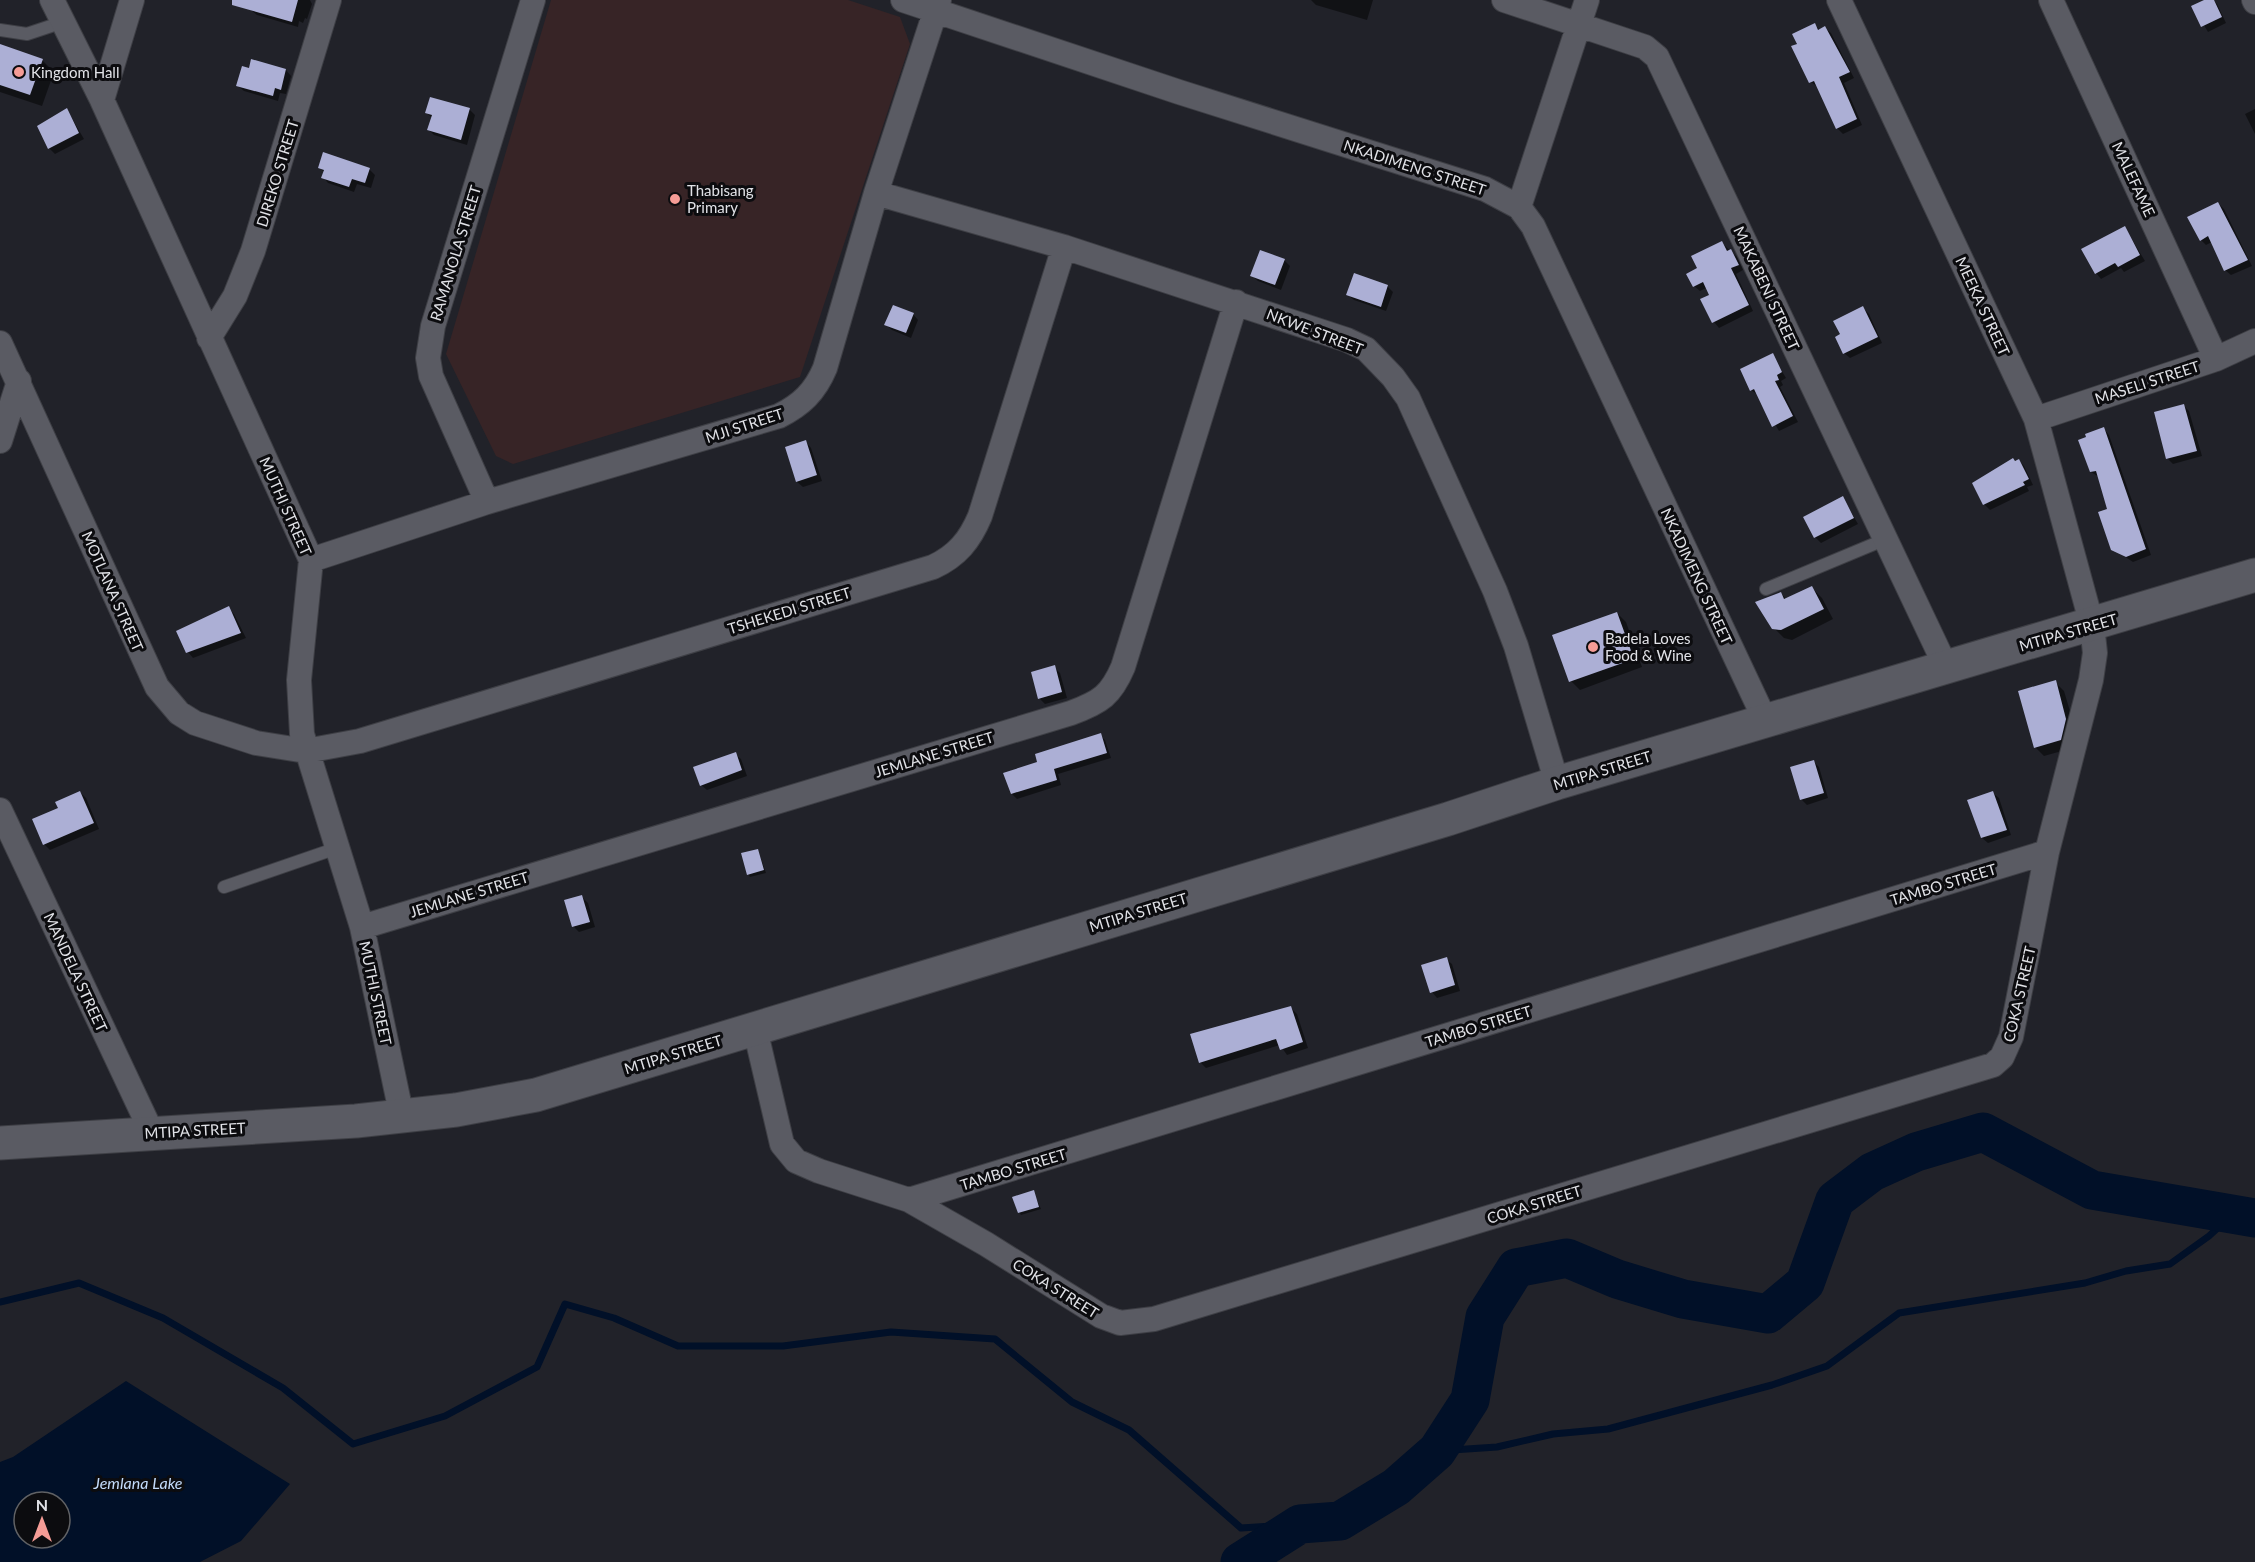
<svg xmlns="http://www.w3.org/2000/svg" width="2255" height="1562" viewBox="0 0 2255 1562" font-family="Lato,sans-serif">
	<rect width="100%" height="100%" fill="#212229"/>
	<path fill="#372426" d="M551,0H848L900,17L910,44L800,377L513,464L496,456L446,354Z"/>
	<path fill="#011028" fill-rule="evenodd" d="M126,1381L290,1484L241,1541L200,1562H0V1462L13,1457ZM24,1502H60V1538H24Z"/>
	<path fill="#0007" d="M254,0H310L312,4L307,19L305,18L303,23L299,21L298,27L257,15L251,10Z
		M1311,0H1373L1367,20L1316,5Z
		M2207,0H2213L2217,4L2226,23L2208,32L2193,7Z
		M1815,25L1820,30L1825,28L1831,33L1854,78L1844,83L1862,125L1843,134L1837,128L1818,87L1811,82L1793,47Z
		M0,46L42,60L54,72L42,106L0,92Z
		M250,69L286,70L291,76L286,94L280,93L278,101L244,91L238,86Z
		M431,99L470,110L475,115L467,145L434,135L429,130L432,118L427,113Z
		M2255,109V134L2245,114Z
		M67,110L84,139L55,154L49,148Z
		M320,168L369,169L375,175L371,188L357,184L354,192L328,183L323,177L324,172Z
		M2218,203L2224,209L2252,266L2231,275L2225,270L2212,242L2206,245L2201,240Z
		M2125,228L2145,261L2124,272L2121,268L2101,279L2096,273Z
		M1722,243L1737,257L1743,270L1736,274L1753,311L1719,328L1714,322L1711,295L1708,287L1700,291L1694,286L1699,269Z
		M1284,260L1290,266L1281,290L1258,281L1252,276Z
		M1387,286L1393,292L1386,311L1354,300L1348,295Z
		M1863,308L1869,314L1882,343L1850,358L1844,353L1842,335Z
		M913,314L918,320L911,338L892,330L886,325Z
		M1772,355L1786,378L1781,381L1783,385L1780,387L1798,422L1779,431L1758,395L1751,390L1742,370Z
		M2184,406L2189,411L2202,456L2173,464L2168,459Z
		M2104,429L2109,435L2151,555L2133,562L2113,549L2108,510L2099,477L2091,472Z
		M806,442L811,448L822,481L803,487L797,482L786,448Z
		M2013,460H2019L2024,466L2033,485L2027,487L2029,491L1990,510L1984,504L1996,473L1994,470Z
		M1843,498L1858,524L1821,543L1815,537Z
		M1812,588L1822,598L1833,619L1792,640L1784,638L1774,628L1781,593L1786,599Z
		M228,608L234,614L246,638L193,658L188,652Z
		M1617,613L1626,622L1642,667L1580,690L1571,681Z
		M1054,667L1060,673L1067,698L1045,704L1039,698Z
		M2055,682L2064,691L2075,728L2069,749L2044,756L2035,747Z
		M1100,735L1105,740L1111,758L1058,774L1061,785L1017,799L1012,794L1039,763Z
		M735,754L741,759L747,776L707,790L701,785Z
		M1813,761L1819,767L1828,798L1807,805L1801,799Z
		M80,792L86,798L99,829L50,850L44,844L34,820L60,809Z
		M1993,793L1999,798L2011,835L1988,843L1982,838Z
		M758,850L766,873L750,877L748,874Z
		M582,897L588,903L595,927L579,932L574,927L566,901Z
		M1446,959L1452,964L1460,991L1437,998L1432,992Z
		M1291,1008L1297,1014L1308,1048L1287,1055L1280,1045L1206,1068L1200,1062Z
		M1033,1192L1041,1209L1021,1215L1019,1212Z"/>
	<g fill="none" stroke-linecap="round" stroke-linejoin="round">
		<path stroke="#011028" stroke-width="7" d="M0,1302L79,1283L163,1318L283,1388L353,1444L445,1416L537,1367L565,1304L614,1318L678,1346H783L891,1332L995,1339L1072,1402L1129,1430L1241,1528L1300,1524
			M1437,1451L1497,1447L1553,1434L1608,1429L1772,1385L1827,1366L1899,1313L2085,1283L2126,1271L2170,1264L2209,1236L2233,1214"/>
		<path stroke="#011028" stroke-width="39" d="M1240,1562L1300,1524L1340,1521L1396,1487L1437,1451L1470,1400L1485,1317L1516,1268L1567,1258L1617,1279L1683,1299L1768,1314L1805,1283L1835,1200L1872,1172L1916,1152L1983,1132L2092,1190L2255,1218"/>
	</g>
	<path fill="#acafd5" d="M232,0H298L292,22L232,5Z
		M2204,0H2214L2222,17L2201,27L2191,6Z
		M1815,23L1818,30L1825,26L1850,72L1839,77L1857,119L1836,129L1814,81L1809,83L1791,46L1797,44L1792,34Z
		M0,44L43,59L30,95L0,85Z
		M251,59L286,69L281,90L275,88L273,96L236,86L242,66L249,68Z
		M430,97L470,108L461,140L427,130L432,115L425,113Z
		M67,108L79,133L48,149L37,126Z
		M323,152L370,168L365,183L352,179L349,187L321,178L324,170L318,168Z
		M2218,202L2248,260L2224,271L2208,236L2200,241L2187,217Z
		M2125,226L2140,255L2118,267L2115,263L2095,274L2081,249Z
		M1722,241L1727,251L1731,249L1739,265L1731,268L1749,305L1712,323L1700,299L1709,295L1703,282L1693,287L1686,274L1697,268L1691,256Z
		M1260,250L1285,259L1275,285L1250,276Z
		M1354,273L1388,285L1381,307L1346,295Z
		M893,305L914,313L906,333L884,325Z
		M1863,306L1878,337L1843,354L1835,337L1840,334L1833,321Z
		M1773,353L1782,372L1777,375L1779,380L1775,381L1793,416L1772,427L1754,389L1750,391L1740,369Z
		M2184,404L2197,451L2166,459L2154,412Z
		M2104,427L2146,549L2126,557L2111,550L2098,512L2107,509L2096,471L2090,472L2078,440L2086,437L2085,434Z
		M806,440L817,475L796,482L785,447Z
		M2013,458L2015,461L2019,459L2029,479L2023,482L2025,485L1983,505L1972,483Z
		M1843,496L1854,518L1814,538L1803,517Z
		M1812,586L1824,609L1781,630L1772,629L1755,602L1781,592L1784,599Z
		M229,606L241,633L186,653L176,631Z
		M1617,612L1634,659L1569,682L1552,635Z
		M1055,665L1062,692L1038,699L1031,672Z
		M2056,680L2066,719L2061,740L2034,748L2018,691Z
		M1101,733L1107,753L1054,769L1057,780L1011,794L1003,773L1037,762L1035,754Z
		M736,752L742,770L700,786L693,767Z
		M1814,760L1824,793L1800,800L1790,767Z
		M80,791L94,823L43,845L32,819L58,808L55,802Z
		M1993,791L2007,830L1981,838L1967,800Z
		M758,849L764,870L747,875L741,853Z
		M582,895L590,922L572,927L564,900Z
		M1447,957L1455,985L1430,993L1421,965Z
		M1291,1006L1303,1042L1280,1050L1276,1039L1199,1063L1190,1034Z
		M1034,1190L1039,1207L1018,1213L1012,1197Z"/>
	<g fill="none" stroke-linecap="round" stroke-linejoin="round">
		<g stroke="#3e3f45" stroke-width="14">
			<path id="lane" d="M0,30L27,34L63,22
				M1766,589L1886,539
				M224,887L337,848"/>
		</g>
		<g stroke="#3e3f45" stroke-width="26">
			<path id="street" d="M52,0L102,100L311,560L299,680L302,734L362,927L402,1117
				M903,0L1179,92L1485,189L1519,207L1533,226L1766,722
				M1504,0L1645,47L1657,57L1946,667
				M2051,0L2216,359
				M2254,0L2255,2
				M102,100L132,0
				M876,193L1064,247L1347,340L1366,349L1393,377L1408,398L1495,591L1516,646L1557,783
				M1519,207L1587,0
				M209,338L235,296L253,251L329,0
				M0,343L157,687L179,713L195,723L256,743L306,751L360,741L933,567C957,556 970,540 980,516L1064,247
				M2036,419L2216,359L2255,341
				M0,441L19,381
				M487,502L431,376L428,358L433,326L533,0
				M311,560L487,502L779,416C801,405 815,392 825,368L876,193L939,0
				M0,810L152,1133
				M362,927L1071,713C1101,702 1111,695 1123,667L1236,302
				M755,1029L782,1144L796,1161L819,1171L909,1200L986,1244L1101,1316L1120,1323L1154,1319L1993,1065L2002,1057L2011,1037L2047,852L2091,680L2095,653L2092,625L2036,419L1839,0
				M909,1200L2047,852"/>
		</g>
		<g stroke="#3e3f45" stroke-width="35">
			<path id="secondary" d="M0,1143L356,1121L456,1110L536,1095L1448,819L1557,783L2255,575"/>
		</g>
		<use href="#lane" stroke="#5a5b63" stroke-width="12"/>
		<use href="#street" stroke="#5a5b63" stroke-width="24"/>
		<use href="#secondary" stroke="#5a5b63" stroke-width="33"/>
	</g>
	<g fill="#f59c96" stroke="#0c0c0f" stroke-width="2">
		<circle cx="19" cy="72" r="6"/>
		<circle cx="675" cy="199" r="6"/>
		<circle cx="1593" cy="647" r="6"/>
	</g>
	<g text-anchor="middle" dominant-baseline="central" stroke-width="6" stroke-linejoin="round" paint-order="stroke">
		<g font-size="15" fill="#e1e2e7" stroke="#0c0c0f" text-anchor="start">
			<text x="31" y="72">Kingdom Hall</text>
			<text x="687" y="190">Thabisang<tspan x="687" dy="17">Primary</tspan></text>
			<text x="1605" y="638">Badela Loves<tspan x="1605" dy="17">Food &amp; Wine</tspan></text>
		</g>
		<g font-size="15" fill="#e1e2e7" stroke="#0c0c0f">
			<text transform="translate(1415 167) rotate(18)">NKADIMENG STREET</text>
			<text transform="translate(277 173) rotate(-73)">DIREKO STREET</text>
			<text transform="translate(2134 179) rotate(65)">MALEFAME</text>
			<text transform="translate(455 253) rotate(-73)">RAMANOLA STREET</text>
			<text transform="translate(1767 288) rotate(65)">MAKABENI STREET</text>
			<text transform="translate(1983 306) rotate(65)">MEEKA STREET</text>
			<text transform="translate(1315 331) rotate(21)">NKWE STREET</text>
			<text transform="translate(2147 382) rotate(-18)">MASELI STREET</text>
			<text transform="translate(744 425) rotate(-18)">MJI STREET</text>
			<text transform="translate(286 506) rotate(66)">MUTHI STREET</text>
			<text transform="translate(1697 576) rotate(65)">NKADIMENG STREET</text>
			<text transform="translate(113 591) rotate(66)">MOTLANA STREET</text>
			<text transform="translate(789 610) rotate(-17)">TSHEKEDI STREET</text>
			<text transform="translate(2068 632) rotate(-16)">MTIPA STREET</text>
			<text transform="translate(934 754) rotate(-17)">JEMLANE STREET</text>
			<text transform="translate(1602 770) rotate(-17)">MTIPA STREET</text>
			<text transform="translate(1943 884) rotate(-17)">TAMBO STREET</text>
			<text transform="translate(469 894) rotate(-17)">JEMLANE STREET</text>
			<text transform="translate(1138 912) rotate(-17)">MTIPA STREET</text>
			<text transform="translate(76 972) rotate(65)">MANDELA STREET</text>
			<text transform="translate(376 993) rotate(78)">MUTHI STREET</text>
			<text transform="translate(2019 994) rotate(-77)">COKA STREET</text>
			<text transform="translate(1478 1026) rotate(-17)">TAMBO STREET</text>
			<text transform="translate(673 1054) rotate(-17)">MTIPA STREET</text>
			<text transform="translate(195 1130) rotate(-3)">MTIPA STREET</text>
			<text transform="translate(1013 1169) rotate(-17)">TAMBO STREET</text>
			<text transform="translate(1534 1204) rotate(-17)">COKA STREET</text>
			<text transform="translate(1056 1288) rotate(32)">COKA STREET</text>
		</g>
		<g font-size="16" font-style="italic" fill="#c3dbfb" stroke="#0c0c0f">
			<text x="138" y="1482">Jemlana Lake</text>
		</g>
	</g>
	<g transform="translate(42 1520)"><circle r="28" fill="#0c0c0f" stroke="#616265" stroke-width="1.5"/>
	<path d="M0-4.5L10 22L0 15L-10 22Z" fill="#f59c96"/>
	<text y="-9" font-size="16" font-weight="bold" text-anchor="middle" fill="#e1e2e7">N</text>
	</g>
</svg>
